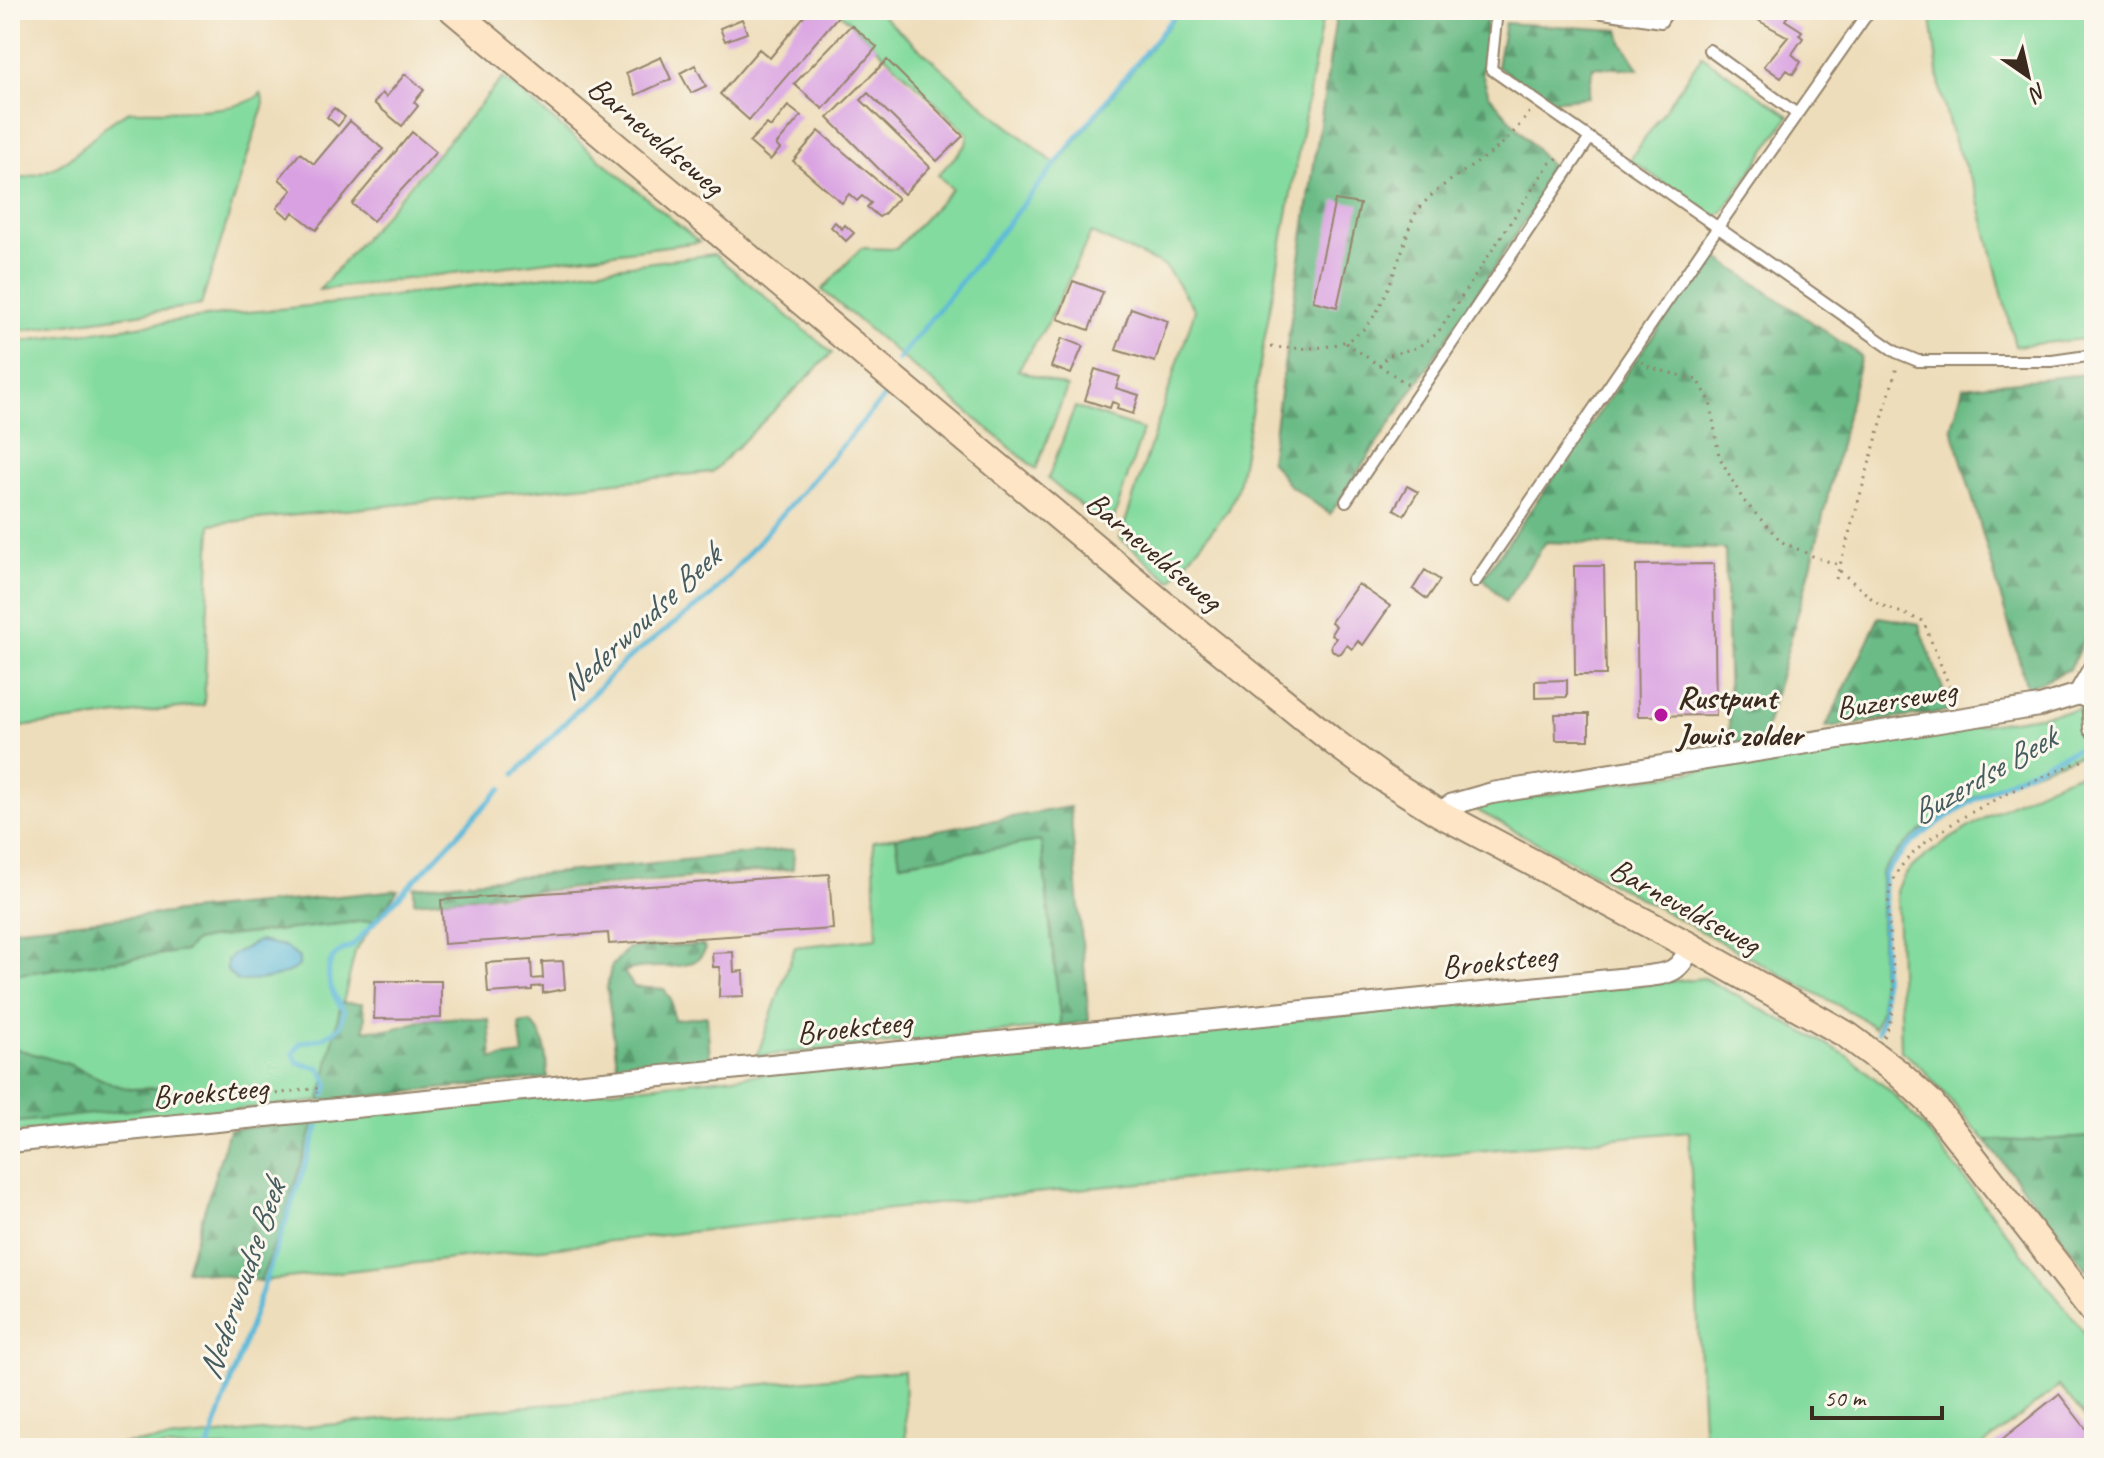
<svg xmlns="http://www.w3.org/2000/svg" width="2104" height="1458" viewBox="0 0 2104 1458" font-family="Caveat,sans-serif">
	<defs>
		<pattern id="forest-firs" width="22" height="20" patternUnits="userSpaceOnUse" patternTransform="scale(2)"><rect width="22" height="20" fill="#6bbb86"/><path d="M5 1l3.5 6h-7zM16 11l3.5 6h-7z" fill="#59986d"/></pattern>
	</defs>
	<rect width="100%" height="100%" fill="#fbf7ec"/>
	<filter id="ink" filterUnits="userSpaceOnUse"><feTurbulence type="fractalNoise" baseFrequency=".0125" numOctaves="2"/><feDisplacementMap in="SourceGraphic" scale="16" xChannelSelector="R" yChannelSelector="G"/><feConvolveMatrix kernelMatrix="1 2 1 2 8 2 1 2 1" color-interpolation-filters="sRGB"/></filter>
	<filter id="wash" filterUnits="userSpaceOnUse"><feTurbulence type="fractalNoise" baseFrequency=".006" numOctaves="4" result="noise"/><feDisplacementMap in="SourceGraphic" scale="32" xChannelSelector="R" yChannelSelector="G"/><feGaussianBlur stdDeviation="1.8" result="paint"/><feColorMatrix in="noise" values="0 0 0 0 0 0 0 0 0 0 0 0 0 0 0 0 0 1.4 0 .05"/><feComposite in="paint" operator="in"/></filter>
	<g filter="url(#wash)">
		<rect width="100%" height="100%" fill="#eeddba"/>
		<path fill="#84db9f" stroke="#60825e" stroke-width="2" d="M837,10H876L991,112L1057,165L1181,10H1324L1238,486L1229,509L1171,581L1120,538L1195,310L1165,266L1091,233L1049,321L1018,370L1067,387L1036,469L822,290L861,248L896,249L952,189L938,175L966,145L968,134Z
			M1930,10H2094V338L2015,346L1977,193L1954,142L1941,95Z
			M1702,56L1789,116L1722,213L1714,216L1630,160Z
			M503,78L699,242L319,290Z
			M261,93L264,103L201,305L10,332V181C31,176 52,172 70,158C90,143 105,122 130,111C159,110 244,115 261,93Z
			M714,254L832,353L712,472L211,524L204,705L10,728V343L229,314L348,302Z
			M1075,407L1143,430L1110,530L1048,479Z
			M2088,708L2091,752C2026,771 1963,796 1911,839C1900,849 1890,861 1881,872V1008L1874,1028L1860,1017L1471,807Z
			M2094,770V1137L2022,1141L1985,1140L1920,1066L1901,1051L1897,891C1899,886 1902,879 1905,875C1929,844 2055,776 2094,770Z
			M896,837L901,863L1041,840L1061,1026L757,1056L795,947L877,938L873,841Z
			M376,920L355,952L320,1101L10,1133V975L185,951L195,941L209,938Z
			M1704,978L1848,1056L1890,1091L1923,1126L2094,1345V1429L2059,1386L1980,1448H1704L1689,1131L1014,1195L260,1281L279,1236L315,1120Z
			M904,1371L906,1448H80Z"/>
		<path fill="url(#forest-firs)" stroke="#537252" stroke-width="2" d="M1337,10H1488L1482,74L1489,95L1557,173L1330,514L1288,484L1270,460Z
			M1505,23L1619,30L1622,42L1639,69L1593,67L1588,97L1550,101L1497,66Z
			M1711,253L1861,356L1811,566L1762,741L1730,748L1725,549L1546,542L1505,602L1483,578Z
			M2094,373V617L2070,669L2027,688L1952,427L1963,387Z
			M1879,617L1919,624L1948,703L1947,712L1826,727Z
			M1070,807L1089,1021L1061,1026L1041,841L900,863L896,837Z
			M794,849L793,869L414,902V887Z
			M398,890L376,920L209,938L195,941L185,951L10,975V929Z
			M703,945L706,949C691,978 651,960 624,972L634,987L664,989L671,1000L674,1020L707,1016L710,1061L618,1071L607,988L611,967L628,948Z
			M341,1003H362L365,1017L364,1030L393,1029L424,1020L462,1017L489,1020L492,1059L523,1055L519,1024L530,1022C548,1038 546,1055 547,1078L320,1101Z
			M10,1047L68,1064L112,1084L130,1089L157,1088L172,1100L166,1106L10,1123Z
			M315,1120L279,1236L260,1281L186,1270L229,1130Z
			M2094,1137V1278L1985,1140L2022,1141Z"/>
		<path fill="#5bb9d9" stroke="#4b727c" stroke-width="2" d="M258,941L284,946L299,958V966C280,979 260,981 237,981L227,971V960L235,953Z"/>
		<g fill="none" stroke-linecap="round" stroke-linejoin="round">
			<path stroke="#5bb9d9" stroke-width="5" d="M898,360L1179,10
				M515,774L625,661L712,595L887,394
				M1878,1031L1883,1014L1884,874C1893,864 1902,851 1913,842C1964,801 2024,771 2084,746
				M325,1095L328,1084L320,1068L298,1063L293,1054L300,1043L323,1038L340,1027L344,1011C327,988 317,957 352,946L501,789
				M208,1448L318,1127"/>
		</g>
		<g id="blocks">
			<path fill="#d9a1e2" d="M809,10H834L839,15L749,120L720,94L759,49L770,58Z
				M1749,10H1792L1785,20L1802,31L1799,35L1803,38L1792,54L1801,62L1793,74L1787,70L1781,78L1764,66L1788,37L1761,22L1751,15L1753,12Z
				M742,19L747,33L725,41L720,28Z
				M851,25L877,47L823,109L794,84Z
				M661,57L671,79L636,95L626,73Z
				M887,60L963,136L937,161L868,93L861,100L930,167L904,194L828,118Z
				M695,65L706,86L691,93L680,73Z
				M405,74L424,90L414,102L418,106L402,126L374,103L382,93L386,97Z
				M788,106L801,116L776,145L780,149L770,160L749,142L767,124L771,127Z
				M334,108L345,117L338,126L327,117Z
				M350,121L383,149L316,230L293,212L289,218L277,208L292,190L279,179L300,153L314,164Z
				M819,131L898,198L884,214L879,217L867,207L871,203L862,196L857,201L849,194L842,203L793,161Z
				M412,132L436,152L373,221L352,204Z
				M1335,200L1360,204L1337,307L1313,301Z
				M835,222L842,229L845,225L854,233L846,241L831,227Z
				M1073,281L1103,292L1089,330L1058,319Z
				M1131,308L1168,321L1155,362L1116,350Z
				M1062,338L1083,346L1071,374L1051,367Z
				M1095,369L1120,377L1116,388L1139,395L1133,414L1117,409L1118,404L1112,402L1110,408L1085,400Z
				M1407,486L1418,492L1404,515L1394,509Z
				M1714,564L1716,715L1638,716L1636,565Z
				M1574,566H1604L1606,675H1575Z
				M1425,570L1440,580L1427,599L1413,589Z
				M1358,584L1390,606L1363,645L1358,641L1352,649L1347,645L1341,653L1337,654L1332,650L1331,645L1336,638L1331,634L1336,626L1331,622Z
				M1567,680V697L1535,698V681Z
				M1555,714H1589V740H1556Z
				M829,874L833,929L609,944L608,933L444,944L441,900Z
				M733,952L734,972L743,971L744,996L719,997L720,967H713L712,953Z
				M531,960L532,979L543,978L542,962L563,961L565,989L543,993V986L532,987V990L488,993L486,963Z
				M375,981H441V1018L374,1019Z
				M2059,1394L2094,1439V1443L2087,1448H1991Z"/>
		</g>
	</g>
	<g filter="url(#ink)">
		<use href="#blocks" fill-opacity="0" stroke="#94846c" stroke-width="2"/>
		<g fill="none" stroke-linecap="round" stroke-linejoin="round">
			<g stroke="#94846c" stroke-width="14">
				<path id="lane" d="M1497,10L1491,69L1896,352L1918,361H2052L2094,355
					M1584,10L1661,22L1669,10
					M1709,50L1797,114
					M1346,501L1590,138
					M1475,582L1718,227L1870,10"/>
			</g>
			<g stroke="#94846c" stroke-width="24">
				<path id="street" d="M2079,694L2092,700L2094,728
					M1439,813L1453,804L1492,793L2040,706L2079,694L2094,668
					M10,1142L1639,977C1667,974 1680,974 1690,946"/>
			</g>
			<g stroke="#94846c" stroke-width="30">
				<path id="secondary" d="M453,10L1163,604L1334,742L1383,778L1439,813L1690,946L1847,1035L1897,1072L1930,1102L2094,1312"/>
			</g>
			<path stroke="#94846c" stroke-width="3" stroke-dasharray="2 6" stroke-linecap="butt" d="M1346,343L1410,386
				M1271,347C1357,353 1371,338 1399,259C1405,245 1408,226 1416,213C1439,180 1479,167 1506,140C1515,132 1522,121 1530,112
				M1641,362L1651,368L1698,380L1710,401L1719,456L1743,500L1782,542L1817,558L1840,565
				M1379,366L1387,356L1418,347L1437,334L1549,164L1562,155
				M1840,571L1878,604L1923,621L1955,700
				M1836,579L1897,367
				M1884,1037C1901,1004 1891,958 1889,922C1888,908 1887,893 1893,880C1915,829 2042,776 2094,756
				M252,1097L319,1088L317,1093"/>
			<use href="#lane" stroke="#fff" stroke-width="10"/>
			<use href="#street" stroke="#fff" stroke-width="20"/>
			<use href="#secondary" stroke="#fde5c5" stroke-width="26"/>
		</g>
	</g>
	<circle fill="#b5179e" stroke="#fbf7ec" stroke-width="3" cx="1661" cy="715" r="8"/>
	<g text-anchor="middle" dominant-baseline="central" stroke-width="6" stroke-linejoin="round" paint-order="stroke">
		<g font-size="32" fill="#3b2a1e" stroke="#fbf7ec">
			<text transform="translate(656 136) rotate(40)">Barneveldseweg</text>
			<text transform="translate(1154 551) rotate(40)">Barneveldseweg</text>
			<text transform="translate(1896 699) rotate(-9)">Buzerseweg</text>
			<text transform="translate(1685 906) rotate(29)">Barneveldseweg</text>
			<text transform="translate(1499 961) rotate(-6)">Broeksteeg</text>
			<text transform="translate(854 1027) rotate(-6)">Broeksteeg</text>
			<text transform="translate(210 1092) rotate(-5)">Broeksteeg</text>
		</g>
		<g font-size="32" font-weight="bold" fill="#3b2a1e" stroke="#fbf7ec" text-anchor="start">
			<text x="1677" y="697">Rustpunt<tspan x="1677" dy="37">Jowis zolder</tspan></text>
		</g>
		<g font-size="34" font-style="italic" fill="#465c5f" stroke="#fbf7ec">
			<text transform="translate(639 622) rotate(-43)">Nederwoudse Beek</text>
			<text transform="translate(1983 775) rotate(-30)">Buzerdse Beek</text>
			<text transform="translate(241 1280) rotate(-71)">Nederwoudse Beek</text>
		</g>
	</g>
	<rect width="2104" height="1458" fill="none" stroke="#fbf7ec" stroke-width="40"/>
	<g transform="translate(2028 76) rotate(146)" stroke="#fbf7ec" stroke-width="6" paint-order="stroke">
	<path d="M0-6L14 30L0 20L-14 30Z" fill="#3b2a1e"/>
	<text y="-12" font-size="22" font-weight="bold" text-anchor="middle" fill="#3b2a1e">N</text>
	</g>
	<path d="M1812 1406v12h130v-12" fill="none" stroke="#3b2a1e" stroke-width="4"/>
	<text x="1824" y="1406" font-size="24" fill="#3b2a1e" stroke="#fbf7ec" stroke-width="6" paint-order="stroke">50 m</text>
</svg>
